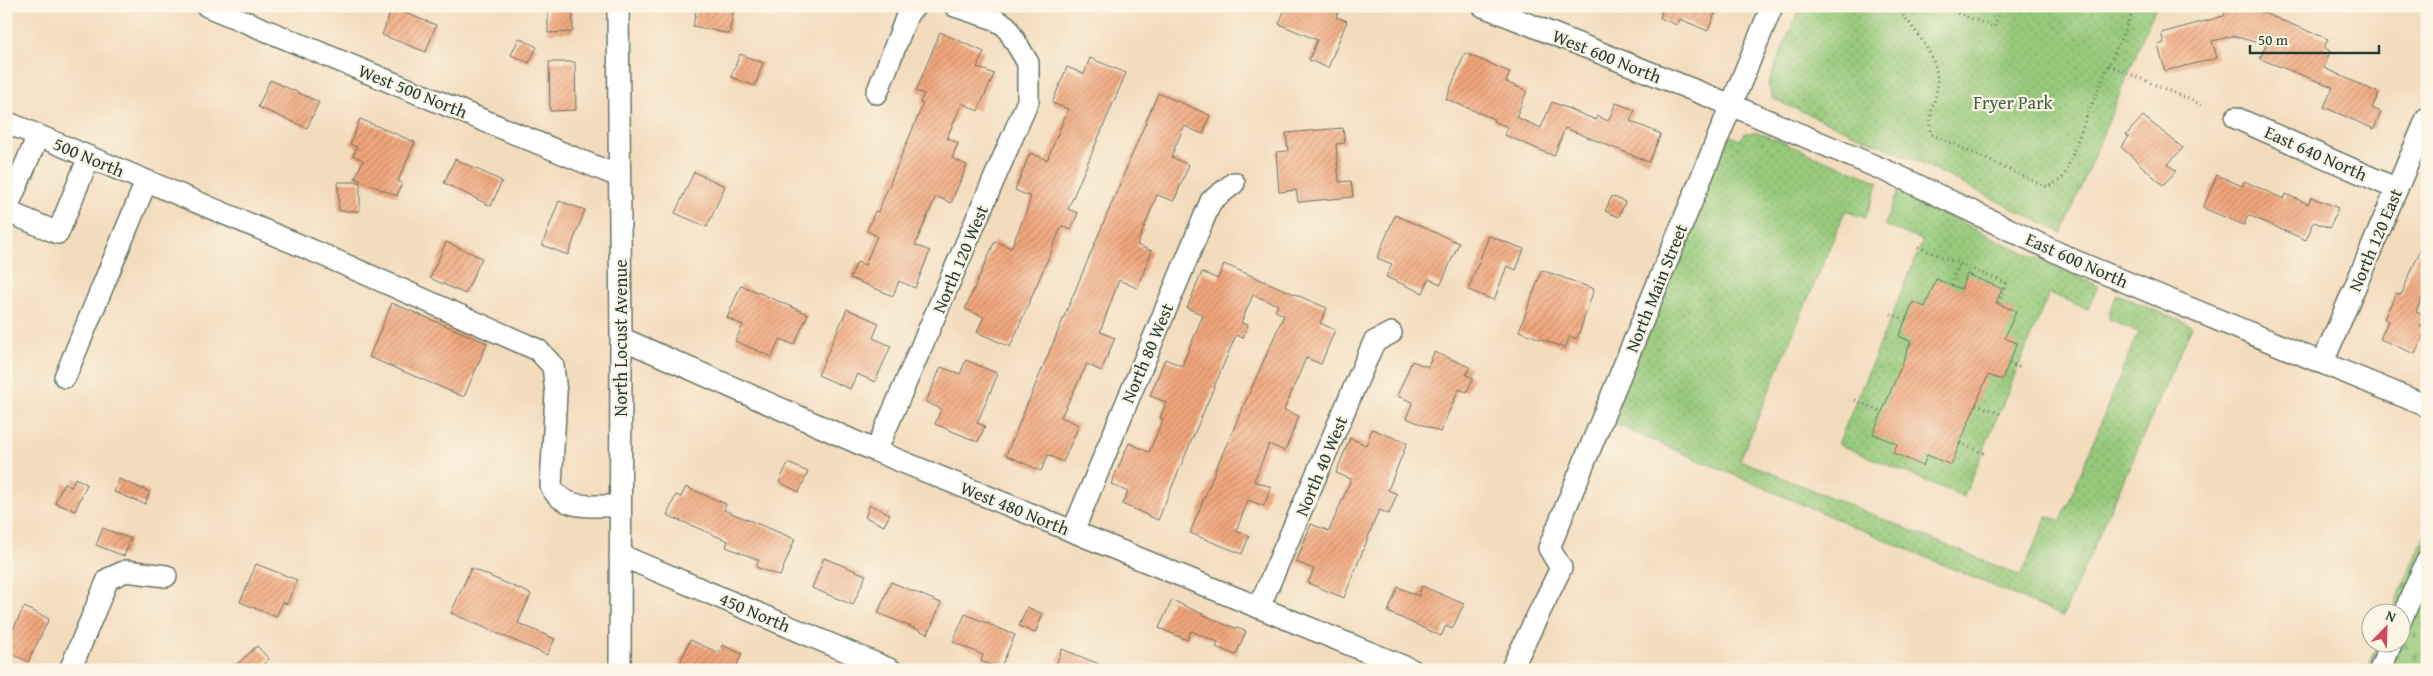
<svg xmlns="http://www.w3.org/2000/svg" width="2433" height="676" viewBox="0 0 2433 676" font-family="'Gentium Book Plus',serif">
	<defs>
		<pattern id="grass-dots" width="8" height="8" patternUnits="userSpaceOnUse" patternTransform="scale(1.25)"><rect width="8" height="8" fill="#96c97a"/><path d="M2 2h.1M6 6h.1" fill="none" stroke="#7aa465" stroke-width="1.8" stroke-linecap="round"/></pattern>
		<pattern id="cemetery-stones" width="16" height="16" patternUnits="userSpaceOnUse" patternTransform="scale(1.25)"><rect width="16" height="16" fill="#96c97a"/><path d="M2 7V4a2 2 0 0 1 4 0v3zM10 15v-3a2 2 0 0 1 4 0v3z" fill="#7aa465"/></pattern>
		<pattern id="building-hatch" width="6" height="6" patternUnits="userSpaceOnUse" patternTransform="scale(1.25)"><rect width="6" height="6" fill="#f1a57a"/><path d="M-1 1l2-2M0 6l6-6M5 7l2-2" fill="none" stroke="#c38865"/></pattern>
	</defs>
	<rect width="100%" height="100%" fill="#fcf5e5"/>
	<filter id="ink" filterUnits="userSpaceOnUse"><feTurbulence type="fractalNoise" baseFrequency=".02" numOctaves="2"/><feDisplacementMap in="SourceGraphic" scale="10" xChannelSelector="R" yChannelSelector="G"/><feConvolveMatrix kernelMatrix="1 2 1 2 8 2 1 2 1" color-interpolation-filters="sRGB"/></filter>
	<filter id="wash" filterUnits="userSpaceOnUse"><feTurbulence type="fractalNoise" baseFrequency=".0096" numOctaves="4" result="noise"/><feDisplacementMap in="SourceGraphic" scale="20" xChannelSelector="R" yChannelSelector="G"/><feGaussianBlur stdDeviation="1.12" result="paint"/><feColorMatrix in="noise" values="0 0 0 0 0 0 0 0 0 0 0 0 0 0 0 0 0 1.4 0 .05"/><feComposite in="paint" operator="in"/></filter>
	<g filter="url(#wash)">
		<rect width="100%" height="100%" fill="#f3dcbd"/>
		<path fill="url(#grass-dots)" stroke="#5a8357" d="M1800,6H2156L2062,233L1915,160L1773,99L1768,84Z
			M1757,132L1879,182L1865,218L1845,211L1740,460L2021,576L2047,516L2061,521L2138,332L2109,319V313L2117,294L2192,326L2063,616L1610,422L1726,134L1740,140L1745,133Z
			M1898,191L2018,250L2098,286L2088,309L2049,293L1964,497L1838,444L1923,241L1884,225Z"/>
		<path fill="url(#cemetery-stones)" stroke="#5a8357" d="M2427,529V670H2367L2378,644H2400V614L2391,613Z"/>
		<g id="blocks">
			<path fill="url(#building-hatch)" d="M548,6H572L573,32L548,33Z
				M697,6L734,8L729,34L693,26Z
				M1286,6H1341L1336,17L1347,21L1328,68L1309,60L1317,40L1279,24Z
				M1650,6H1718L1708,31L1680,19L1677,25L1660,18L1662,11Z
				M2227,6H2257L2256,10L2328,39L2324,48L2330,51L2324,68L2379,93L2372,108L2381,112L2374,129L2324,107L2333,87L2260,59L2266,45L2233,36L2212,41L2217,58L2165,71L2158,45L2164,43L2161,33L2224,16Z
				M392,8L436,25L426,52L382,35Z
				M940,32L984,52L977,67L994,74L978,111L962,103L947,138L958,143L952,158L967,165L951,203L936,196L915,245L930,251L915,288L899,281L893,296L850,278L857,262L865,265L877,236L867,231L875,211L878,212L923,104L920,103L924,94L916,91Z
				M519,38L537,47L529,63L511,55Z
				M1465,53L1510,72L1506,82L1527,91L1516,117L1541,128L1552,102L1596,120L1598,116L1608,121L1616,103L1635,110L1630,121L1661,134L1649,162L1565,128L1554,156L1505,135L1508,127L1493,121L1494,119L1446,99Z
				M740,54L763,63L755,86L731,77Z
				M1090,58L1126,73L1068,209L1078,213L1071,230L1062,226L1010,347L977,332L984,317L965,309L995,241L1011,248L1026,212L1031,197L1015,190L1030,153L1047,160L1068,109L1052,103L1067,67L1084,74Z
				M549,62H575L576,110L550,111Z
				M270,80L319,102L307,128L258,107Z
				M1158,93L1210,115L1203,134L1184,126L1171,157L1189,165L1174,201L1157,195L1137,245L1152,251L1137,288L1119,280L1100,332L1115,338L1101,371L1087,364L1061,417L1079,425L1063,462L1048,455L1041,471L1006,455Z
				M2143,116L2183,148L2168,164L2176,171L2163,185L2121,147L2129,137L2126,135Z
				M360,119L415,142L398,181L402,183L397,196L355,178L363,160L353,155L357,147L350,144Z
				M1343,128L1345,143L1336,144L1339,182L1351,181L1353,197L1298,202L1296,190L1279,192L1276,152L1288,151L1286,133Z
				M455,159L502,181L491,206L444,183Z
				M694,172L725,186L707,227L675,213Z
				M2217,175L2242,186L2244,181L2284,199L2286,194L2308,204L2311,197L2338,208L2330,228L2314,222L2306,240L2248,215L2244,225L2203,208Z
				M338,182H360V211H339Z
				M1612,196L1625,202L1619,217L1605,211Z
				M559,201L585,210L568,255L542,245Z
				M1395,215L1459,243L1441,284L1429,279L1423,293L1386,277L1392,264L1377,258Z
				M2427,234V286L2416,312L2425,315L2420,327L2426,329L2415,354L2380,339L2388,321L2384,319L2396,293L2401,295Z
				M1489,236L1524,249L1516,270L1507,266L1494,300L1468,290Z
				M446,242L482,258L465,294L430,278Z
				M1224,264L1327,308L1320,323L1335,330L1321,364L1306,358L1284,410L1299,416L1285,451L1269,444L1254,481L1271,487L1264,506L1248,500L1236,531L1249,536L1242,554L1190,533L1217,466L1284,315L1275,311L1278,305L1253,295L1241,323L1248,325L1243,338L1236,335L1158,520L1122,504L1128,492L1111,484L1129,443L1149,452L1163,419L1160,418L1166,402L1150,396L1165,359L1182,366L1203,315L1187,308L1202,272L1218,279Z
				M1542,270L1594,289L1577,339L1570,336L1565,348L1519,331Z
				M1967,274L2002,289L1996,303L2016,311L2005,338L2017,343L2002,380L1988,375L1951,465L1927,455L1923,466L1893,453L1897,444L1873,434L1911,342L1899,336L1913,302L1925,307L1936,279L1961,289Z
				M741,285L808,314L794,345L780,339L772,357L735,341L743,325L727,318Z
				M392,303L487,343L464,397L369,357Z
				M847,309L879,323L873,338L891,346L875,382L857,374L850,389L818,375Z
				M1434,352L1470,367L1466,375L1473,378L1467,392L1459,389L1440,432L1406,418L1413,402L1397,396L1412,361L1428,367Z
				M966,360L998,374L977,423L985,426L978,442L935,424L941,409L926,402L941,367L960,374Z
				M1372,429L1407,443L1388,490L1397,494L1389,514L1379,510L1344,598L1308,583L1314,569L1296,562L1311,524L1329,531L1351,479L1336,473L1350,438L1366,445Z
				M788,463L808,472L799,492L779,482Z
				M75,478L87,484L75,511L55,503L64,483L71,487Z
				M119,479L150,492L145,504L114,492Z
				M686,487L726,504L724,510L795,539L780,576L756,567L759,560L726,547L728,541L667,515L676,495L681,497Z
				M870,505L890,514L884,526L865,517Z
				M103,528L131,539L124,556L96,545Z
				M824,558L866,575L853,605L812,588Z
				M256,564L297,580L287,604L283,602L276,617L240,602Z
				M471,568L531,594L518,623L555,639L547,655L451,613Z
				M891,582L941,603L928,634L878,613Z
				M1422,586L1464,604L1452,629L1446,626L1441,636L1388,612L1398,587L1418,596Z
				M1172,600L1226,625L1246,631L1236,655L1216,647L1218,642L1191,631L1187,640L1159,628Z
				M24,607L49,619L28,662L6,651V643Z
				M1027,607L1043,614L1035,633L1019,626Z
				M965,614L1015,635L1000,669L981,661L983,655L953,642Z
				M690,640L719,653L722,645L742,654L735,670H677Z
				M257,646L269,659L257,670H231Z
				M1062,649L1111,669V670H1054Z"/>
		</g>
	</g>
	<g filter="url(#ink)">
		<use href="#blocks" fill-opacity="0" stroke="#697564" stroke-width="1"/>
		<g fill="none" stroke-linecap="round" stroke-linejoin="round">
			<g stroke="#697564" stroke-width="24">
				<path id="minor" d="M207,6L618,176
					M618,6L621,338L620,670
					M1483,6L1731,105L1898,176L2075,261L2427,406
					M877,93L908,13L915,6
					M2236,118L2397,189
					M6,122L323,255L538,350L553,366L556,393L551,486C563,512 597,505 620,506
					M6,210L38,136
					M6,211L58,233L89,157
					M621,338L876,451L1412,670
					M2323,362L2427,118
					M65,377L146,182
					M876,451L1028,101V63L1006,26L992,18L955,6
					M1073,531L1211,201L1234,183
					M620,555L891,670
					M1259,607L1374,342L1391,333
					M2400,622L2427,561
					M70,670L108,579L126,571L166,576
					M1511,670L1561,568L1549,548L1772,6
					M2380,670L2391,644"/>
			</g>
			<path stroke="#697564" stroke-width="3" stroke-dasharray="1 4" stroke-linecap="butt" d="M1900,6L1901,12C1917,34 1941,59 1937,88C1935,104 1927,117 1931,134L2047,187L2061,180L2066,172L2089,110L2135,6
				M1956,6L1954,12L1994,27L2002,6
				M2109,65L2202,105
				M1918,247L2006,283L1998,304
				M1951,285L1959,264
				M1891,314L1906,320
				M2009,363L2021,368
				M1855,400L1882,412
				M1976,404L2001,414
				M1960,443L1985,454"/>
			<use href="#minor" stroke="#fff" stroke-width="21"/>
		</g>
	</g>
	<g text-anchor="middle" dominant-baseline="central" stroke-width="4.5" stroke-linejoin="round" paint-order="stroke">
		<g font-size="18" fill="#1f3d34" stroke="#fcf5e5">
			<text transform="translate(1607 56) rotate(22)">West 600 North</text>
			<text transform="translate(413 91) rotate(22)">West 500 North</text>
			<text transform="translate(2316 153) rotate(24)">East 640 North</text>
			<text transform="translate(89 157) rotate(23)">500 North</text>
			<text transform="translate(2375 240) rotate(-67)">North 120 East</text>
			<text transform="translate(960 259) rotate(-67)">North 120 West</text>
			<text transform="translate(2077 260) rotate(24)">East 600 North</text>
			<text transform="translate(1656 288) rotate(-68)">North Main Street</text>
			<text transform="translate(620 338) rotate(-90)">North Locust Avenue</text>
			<text transform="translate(1147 353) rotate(-67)">North 80 West</text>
			<text transform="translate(1321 466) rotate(-67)">North 40 West</text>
			<text transform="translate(1015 508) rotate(22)">West 480 North</text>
			<text transform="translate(755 612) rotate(23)">450 North</text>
		</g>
		<g font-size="18" fill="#3d6046" stroke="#fcf5e5">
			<text x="2013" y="102">Fryer Park</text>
		</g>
	</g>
	<rect width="2433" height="676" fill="none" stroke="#fcf5e5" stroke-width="25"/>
	<g transform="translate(2386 628) rotate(23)"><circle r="24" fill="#fcf5e5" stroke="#a4ab9e"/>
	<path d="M0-4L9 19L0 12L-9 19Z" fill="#d1495b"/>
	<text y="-8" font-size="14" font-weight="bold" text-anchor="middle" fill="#1f3d34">N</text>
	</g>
	<path d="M2250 45v8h129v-8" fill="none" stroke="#1f3d34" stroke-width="2.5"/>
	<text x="2258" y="45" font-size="15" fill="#1f3d34" stroke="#fcf5e5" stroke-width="4" paint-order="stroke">50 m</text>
</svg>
